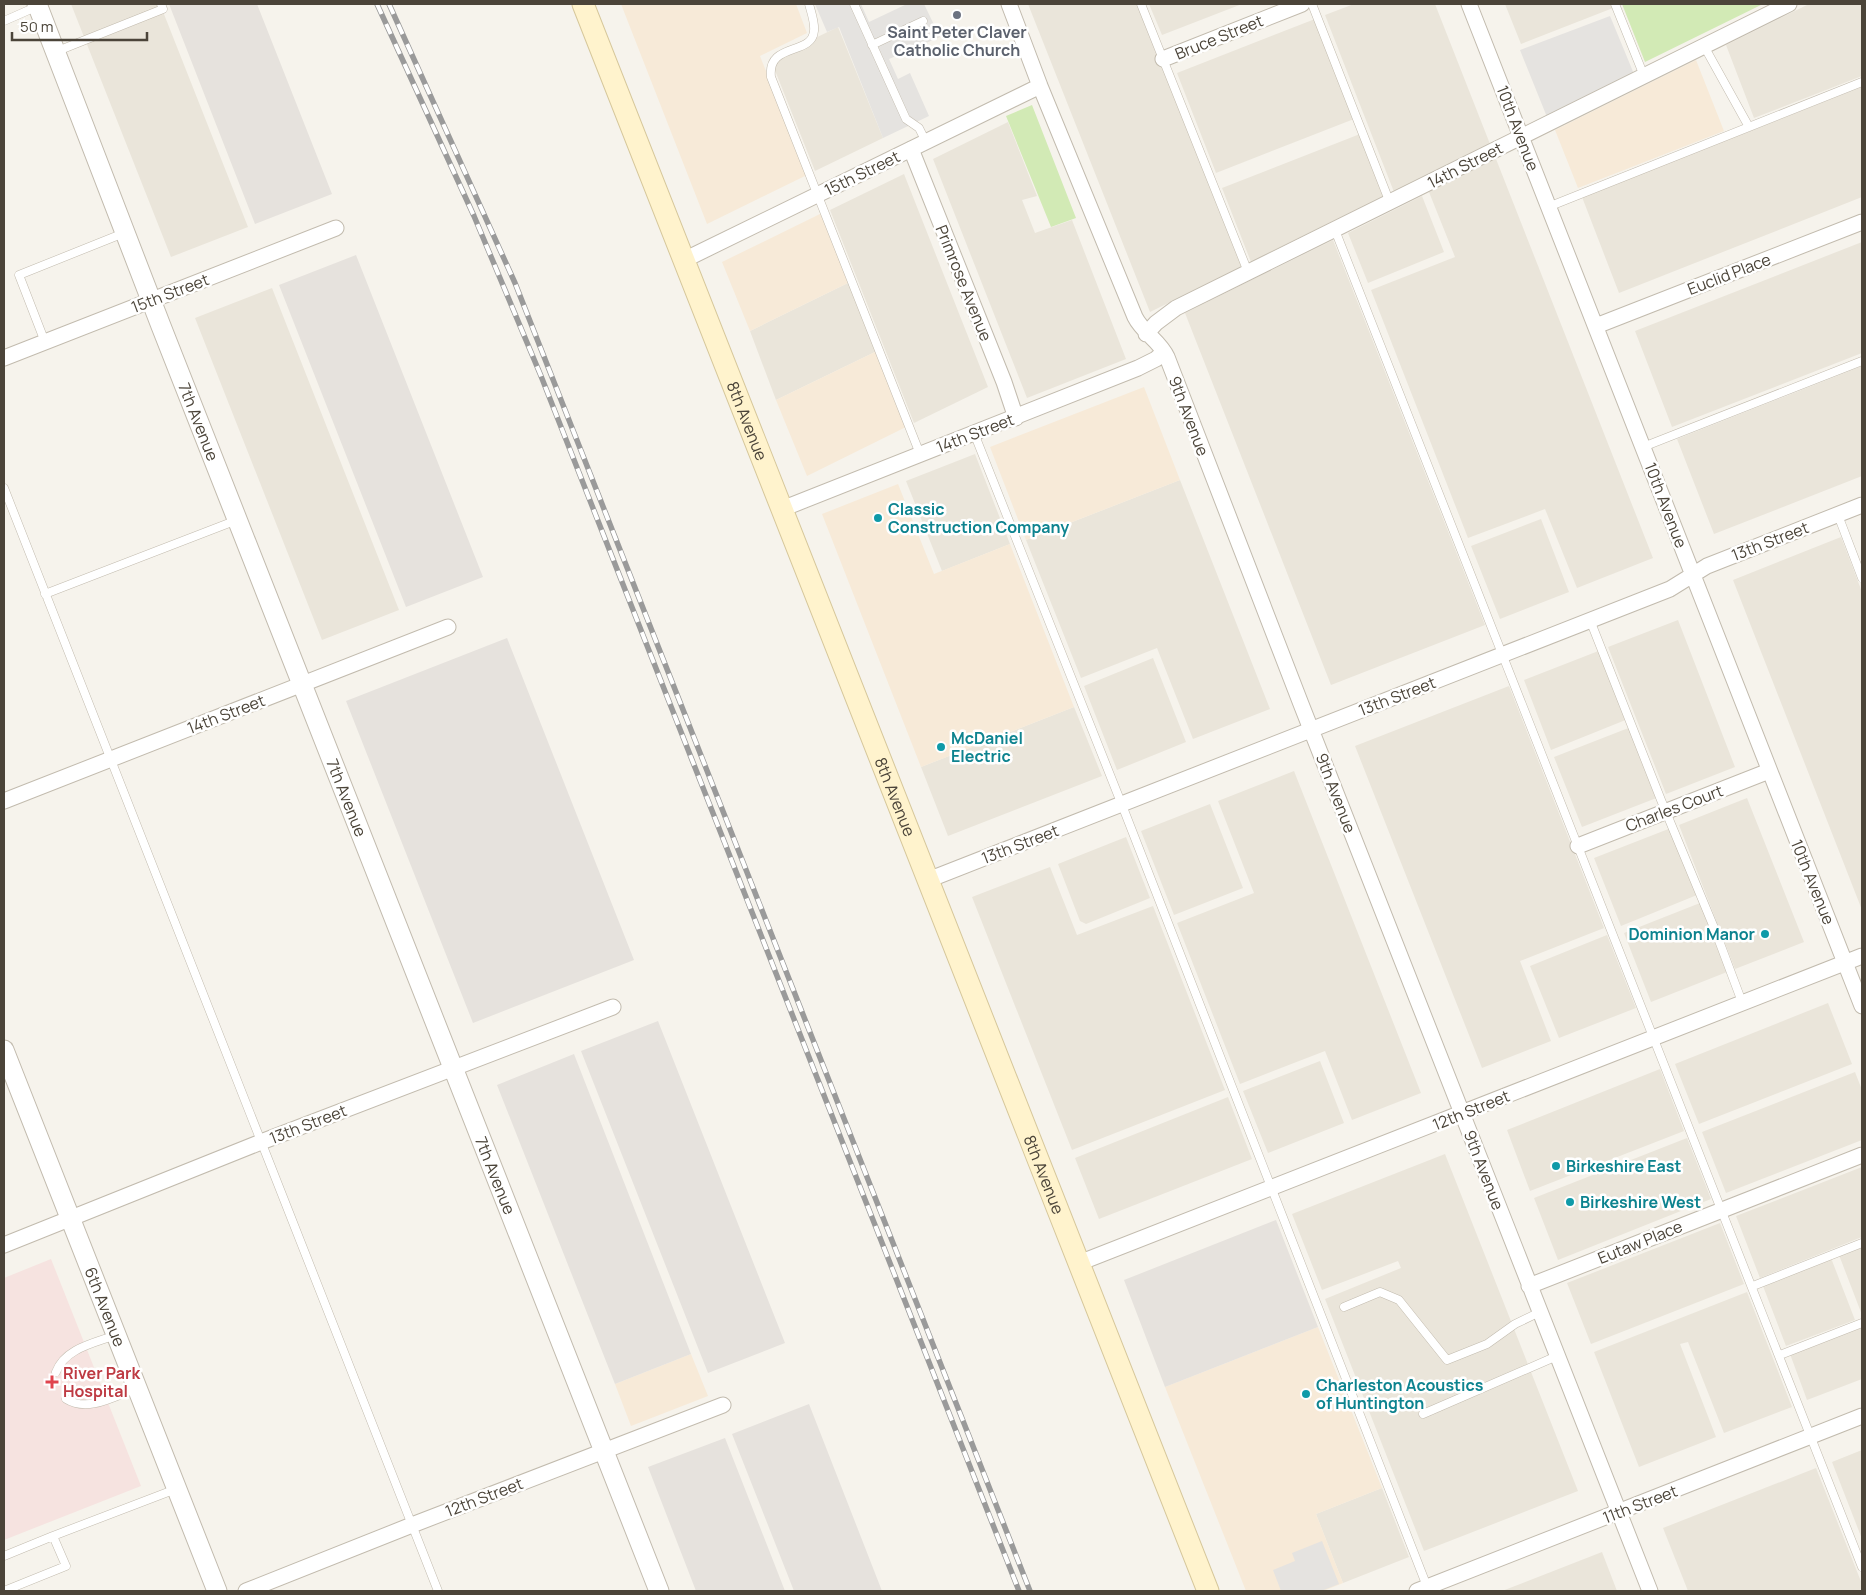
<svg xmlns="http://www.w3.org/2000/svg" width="1866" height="1595" viewBox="0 0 1866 1595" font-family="Manrope,sans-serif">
	<rect width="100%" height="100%" fill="#f6f3ec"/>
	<path fill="#eae5da" d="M71,4H160L248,227L171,257Z
		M1028,4H1138L1242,267L1150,312Z
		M1149,4H1242L1162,35Z
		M1354,4H1435L1490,144L1394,192L1325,15Z
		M1505,4H1612L1613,8L1521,44Z
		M1809,4H1862V76L1754,118L1726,45Z
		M1315,19L1354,119L1216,173L1177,73Z
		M838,27L883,138L815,171L774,68L778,56Z
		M1862,87V197L1619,293L1582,197Z
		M1008,122L1037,196L1022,200L1035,233L1072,220L1126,359L1027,398L933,159Z
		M1360,134L1384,196L1251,262L1222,188Z
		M1496,159L1653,558L1577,588L1545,509L1468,538L1371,290L1455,257L1429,192Z
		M904,174L988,387L914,423L830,210Z
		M1422,196L1444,252L1368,283L1348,233Z
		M1333,240L1485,625L1331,685L1185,313Z
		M1862,242V353L1672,427L1635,331Z
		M850,282L877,351L776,400L750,331Z
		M272,288L399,610L322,640L195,318Z
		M1862,366V476L1714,534L1677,439Z
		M975,454L1010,544L942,571L906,481Z
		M1180,480L1270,709L1193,739L1157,648L1081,678L1026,540Z
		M1541,519L1569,592L1500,619L1471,546Z
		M1841,537L1862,592V910L1733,580Z
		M1678,620L1735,767L1666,794L1608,647Z
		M1601,650L1628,719L1551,750L1524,680Z
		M1153,658L1186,742L1117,770L1084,686Z
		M1509,686L1604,928L1520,961L1551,1041L1482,1068L1355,746Z
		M1074,707L1102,776L948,836L921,767Z
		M1631,727L1659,797L1582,827L1554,757Z
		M1294,771L1421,1093L1352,1120L1325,1051L1240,1084L1177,923L1254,893L1218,801Z
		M1747,798L1804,942L1735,969L1679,825Z
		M1210,804L1243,888L1174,915L1141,831Z
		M1671,828L1697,895L1621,926L1594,858Z
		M1126,837L1150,898L1086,924L1080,921L1058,864Z
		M1050,867L1077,935L1153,906L1225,1090L1072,1150L972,897Z
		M1700,903L1727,972L1651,1002L1624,933Z
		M1607,935L1636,1008L1559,1038L1530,966Z
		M1828,1003L1852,1064L1699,1124L1675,1064Z
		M1320,1061L1344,1123L1268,1153L1243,1091Z
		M1660,1069L1684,1131L1530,1191L1507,1130Z
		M1855,1072L1862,1090V1140L1726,1193L1702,1132Z
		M1228,1097L1252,1159L1099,1219L1075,1158Z
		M1687,1138L1711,1199L1558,1260L1534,1198Z
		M1445,1154L1578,1491L1424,1551L1325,1299L1401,1268L1398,1261L1322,1290L1292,1214Z
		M1862,1167V1237L1760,1278L1736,1216Z
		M1720,1223L1744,1284L1591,1344L1567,1283Z
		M1862,1246V1315L1839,1255Z
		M1831,1258L1855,1320L1786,1346L1763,1286Z
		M1747,1292L1792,1407L1724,1433L1688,1342L1680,1344L1716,1437L1639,1467L1594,1352Z
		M1862,1326V1379L1807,1400L1790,1354Z
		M1862,1450V1539L1832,1462Z
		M1816,1468L1862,1584V1591H1688L1663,1528Z
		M1382,1488L1409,1557L1343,1583L1316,1514Z
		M1602,1552L1617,1591H1502Z"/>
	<path fill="#f7ead8" d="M621,4H796L807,33L760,56L807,175L707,224Z
		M1696,60L1724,131L1578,188L1555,130Z
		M822,213L850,282L750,331L722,262Z
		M877,351L906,427L807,476L776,400Z
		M1144,387L1180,480L1026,540L990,447Z
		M898,484L934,574L1010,544L1074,707L921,767L822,514Z
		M1318,1327L1382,1488L1316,1514L1343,1583L1323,1591H1246L1165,1387Z
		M691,1354L708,1396L631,1426L615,1384Z"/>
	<path fill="#e6e2dd" d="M169,4H257L332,194L255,224Z
		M356,255L483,577L406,607L279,285Z
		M507,638L634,960L473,1023L346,701Z
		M658,1021L785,1343L708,1373L581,1051Z
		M574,1054L691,1354L615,1384L497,1085Z
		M1276,1220L1318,1327L1165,1387L1124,1280Z
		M809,1404L882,1591H794L732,1434Z
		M725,1438L785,1591H696L648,1467Z"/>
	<path fill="#f6e3e0" d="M51,1259L141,1486L4,1540V1278Z"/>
	<path fill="#d2eab5" d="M1622,4H1763L1645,62Z
		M1032,105L1076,218L1051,227L1006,116Z"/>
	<path fill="#e5e3e0" d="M815,4H861L869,22L907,4H924L940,37L889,59L898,79L910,73L929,116L883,138L839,27L827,32Z
		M1610,16L1634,74L1547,117L1520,50Z
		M1322,1541L1339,1584L1321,1591H1281L1273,1570L1295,1561L1292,1553Z"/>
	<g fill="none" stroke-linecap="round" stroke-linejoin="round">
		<g stroke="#c2bbae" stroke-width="9">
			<path id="service" d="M809,4C811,12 815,22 814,31C812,56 767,42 771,77L920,454
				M854,4L906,119L919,128L926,142
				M1141,4L1248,272
				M1312,4L1390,203
				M1615,4L1644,76
				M4,21L38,6
				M872,45L923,21
				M1704,46L1749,127
				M55,52L163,9L161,4
				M1548,207L1862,82
				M1335,230L1862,1567
				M45,342L19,275L124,233
				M974,433L1122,805L1428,1589
				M1643,447L1862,361
				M4,488L438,1591
				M1838,515L1862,578
				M45,594L237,520
				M1590,620L1661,800L1715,930L1742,1002
				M1753,1286L1862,1243
				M1344,1307L1380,1292L1399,1300L1447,1360L1487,1344L1515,1324L1540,1312
				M1780,1355L1862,1323
				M56,1372C65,1348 95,1343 116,1335
				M66,1399C88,1413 115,1396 137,1388
				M1423,1414L1557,1356
				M4,1556L53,1536
				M4,1591L66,1566L53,1536L176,1489"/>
		</g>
		<g stroke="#c2bbae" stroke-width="17">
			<path id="minor" d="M1009,4L1040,86L1135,317C1143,333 1160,341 1167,357L1301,704L1650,1591
				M1469,4L1862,1006
				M1163,59L1302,4
				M911,149L1004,382L1016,418
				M684,260L1040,86
				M1596,326L1862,222
				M1146,334L1156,323L1176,308L1789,4
				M4,358L336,228
				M782,509L1138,368L1156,359L1164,352
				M4,801L448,627
				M1578,846L1769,771
				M928,880L1670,589L1707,566L1862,505
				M4,1245L261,1142L613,1007
				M1079,1263L1862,956
				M1529,1286L1862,1155
				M246,1591L412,1525L723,1405
				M1417,1591L1862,1416"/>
		</g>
		<g stroke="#c2bbae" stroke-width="21">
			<g id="tertiary">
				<path id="s1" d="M37,4L161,326L659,1591"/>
				<path id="s2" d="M4,1050L217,1591"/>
			</g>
		</g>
		<g stroke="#d6c79b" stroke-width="23">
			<g id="secondary">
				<path id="s3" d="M583,4L1208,1591"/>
			</g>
		</g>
		<use href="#service" stroke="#fff" stroke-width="8"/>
		<use href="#minor" stroke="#fff" stroke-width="15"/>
		<use href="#tertiary" stroke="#fff" stroke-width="19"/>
		<use href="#secondary" stroke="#fff3cd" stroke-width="21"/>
		<g stroke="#9a9a9a" stroke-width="5.5">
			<path id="rail" d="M377,4L474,216L541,376L1019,1591
				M389,4L515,283L1030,1591"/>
		</g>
		<use href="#rail" stroke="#fff" stroke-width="4" stroke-dasharray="11" stroke-linecap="butt"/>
	</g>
	<circle fill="#6b7280" stroke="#fff" stroke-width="2" cx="957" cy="15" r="5"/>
	<g fill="#0f9aa8" stroke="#fff" stroke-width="2">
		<circle cx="878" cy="518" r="5"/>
		<circle cx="941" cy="747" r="5"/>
		<circle cx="1765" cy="934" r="5"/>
		<circle cx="1556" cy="1166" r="5"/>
		<circle cx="1570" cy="1202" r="5"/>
		<circle cx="1306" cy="1394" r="5"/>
	</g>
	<path fill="#e0444e" stroke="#fff" stroke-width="2" d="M49.5 1374.5h5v5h5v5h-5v5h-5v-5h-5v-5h5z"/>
	<g text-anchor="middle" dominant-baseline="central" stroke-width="5" stroke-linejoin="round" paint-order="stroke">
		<g font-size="16" font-weight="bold" fill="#5b616d" stroke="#fff">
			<text x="957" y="32">Saint Peter Claver<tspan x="957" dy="18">Catholic Church</tspan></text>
		</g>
		<g font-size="16" fill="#4b4439" stroke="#fff">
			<text transform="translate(1219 37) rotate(-22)">Bruce Street</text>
			<text transform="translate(1518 128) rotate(69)">10th Avenue</text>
			<text transform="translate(1465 165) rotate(-27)">14th Street</text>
			<text transform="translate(862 173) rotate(-26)">15th Street</text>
			<text transform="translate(1729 274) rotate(-21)">Euclid Place</text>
			<text transform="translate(964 283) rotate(68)">Primrose Avenue</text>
			<text transform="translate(170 293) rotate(-21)">15th Street</text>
			<text transform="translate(1189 416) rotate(69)">9th Avenue</text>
			<text stroke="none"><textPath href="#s1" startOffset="448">7th Avenue</textPath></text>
			<text stroke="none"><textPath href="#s3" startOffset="448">8th Avenue</textPath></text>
			<text transform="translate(975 433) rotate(-21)">14th Street</text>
			<text transform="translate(1666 505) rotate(69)">10th Avenue</text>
			<text transform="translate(1770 541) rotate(-21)">13th Street</text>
			<text transform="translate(1397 696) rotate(-21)">13th Street</text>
			<text transform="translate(226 714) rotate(-21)">14th Street</text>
			<text transform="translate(1336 793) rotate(69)">9th Avenue</text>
			<text stroke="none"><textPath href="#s3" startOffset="852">8th Avenue</textPath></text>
			<text stroke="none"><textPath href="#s1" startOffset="852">7th Avenue</textPath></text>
			<text transform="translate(1674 808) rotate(-21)">Charles Court</text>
			<text transform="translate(1020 844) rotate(-21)">13th Street</text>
			<text transform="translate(1813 882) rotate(68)">10th Avenue</text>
			<text transform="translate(1471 1110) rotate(-22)">12th Street</text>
			<text transform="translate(308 1124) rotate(-21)">13th Street</text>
			<text transform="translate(1484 1170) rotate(69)">9th Avenue</text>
			<text stroke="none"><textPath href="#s3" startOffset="1258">8th Avenue</textPath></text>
			<text stroke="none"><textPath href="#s1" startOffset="1258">7th Avenue</textPath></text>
			<text transform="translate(1640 1242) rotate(-22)">Eutaw Place</text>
			<text stroke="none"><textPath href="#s2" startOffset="276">6th Avenue</textPath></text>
			<text transform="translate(484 1497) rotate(-21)">12th Street</text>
			<text transform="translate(1640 1504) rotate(-21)">11th Street</text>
		</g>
		<g font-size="16" font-weight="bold" fill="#0d838f" stroke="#fff" text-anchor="start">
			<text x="888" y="509">Classic<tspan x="888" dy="18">Construction Company</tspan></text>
			<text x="951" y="738">McDaniel<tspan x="951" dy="18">Electric</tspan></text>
			<text x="1755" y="934" text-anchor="end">Dominion Manor</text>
			<text x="1566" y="1166">Birkeshire East</text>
			<text x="1580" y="1202">Birkeshire West</text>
			<text x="1316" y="1385">Charleston Acoustics<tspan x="1316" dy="18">of Huntington</tspan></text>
		</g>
		<g font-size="16" font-weight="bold" fill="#be3a42" stroke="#fff" text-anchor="start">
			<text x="63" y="1373">River Park<tspan x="63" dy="18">Hospital</tspan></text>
		</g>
	</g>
	<rect width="1866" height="1595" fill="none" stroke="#4b4439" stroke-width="10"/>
	<path d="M12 32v8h135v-8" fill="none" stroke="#4b4439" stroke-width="2.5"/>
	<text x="20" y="32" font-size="15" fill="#4b4439" stroke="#ffffff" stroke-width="4" paint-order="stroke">50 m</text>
</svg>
